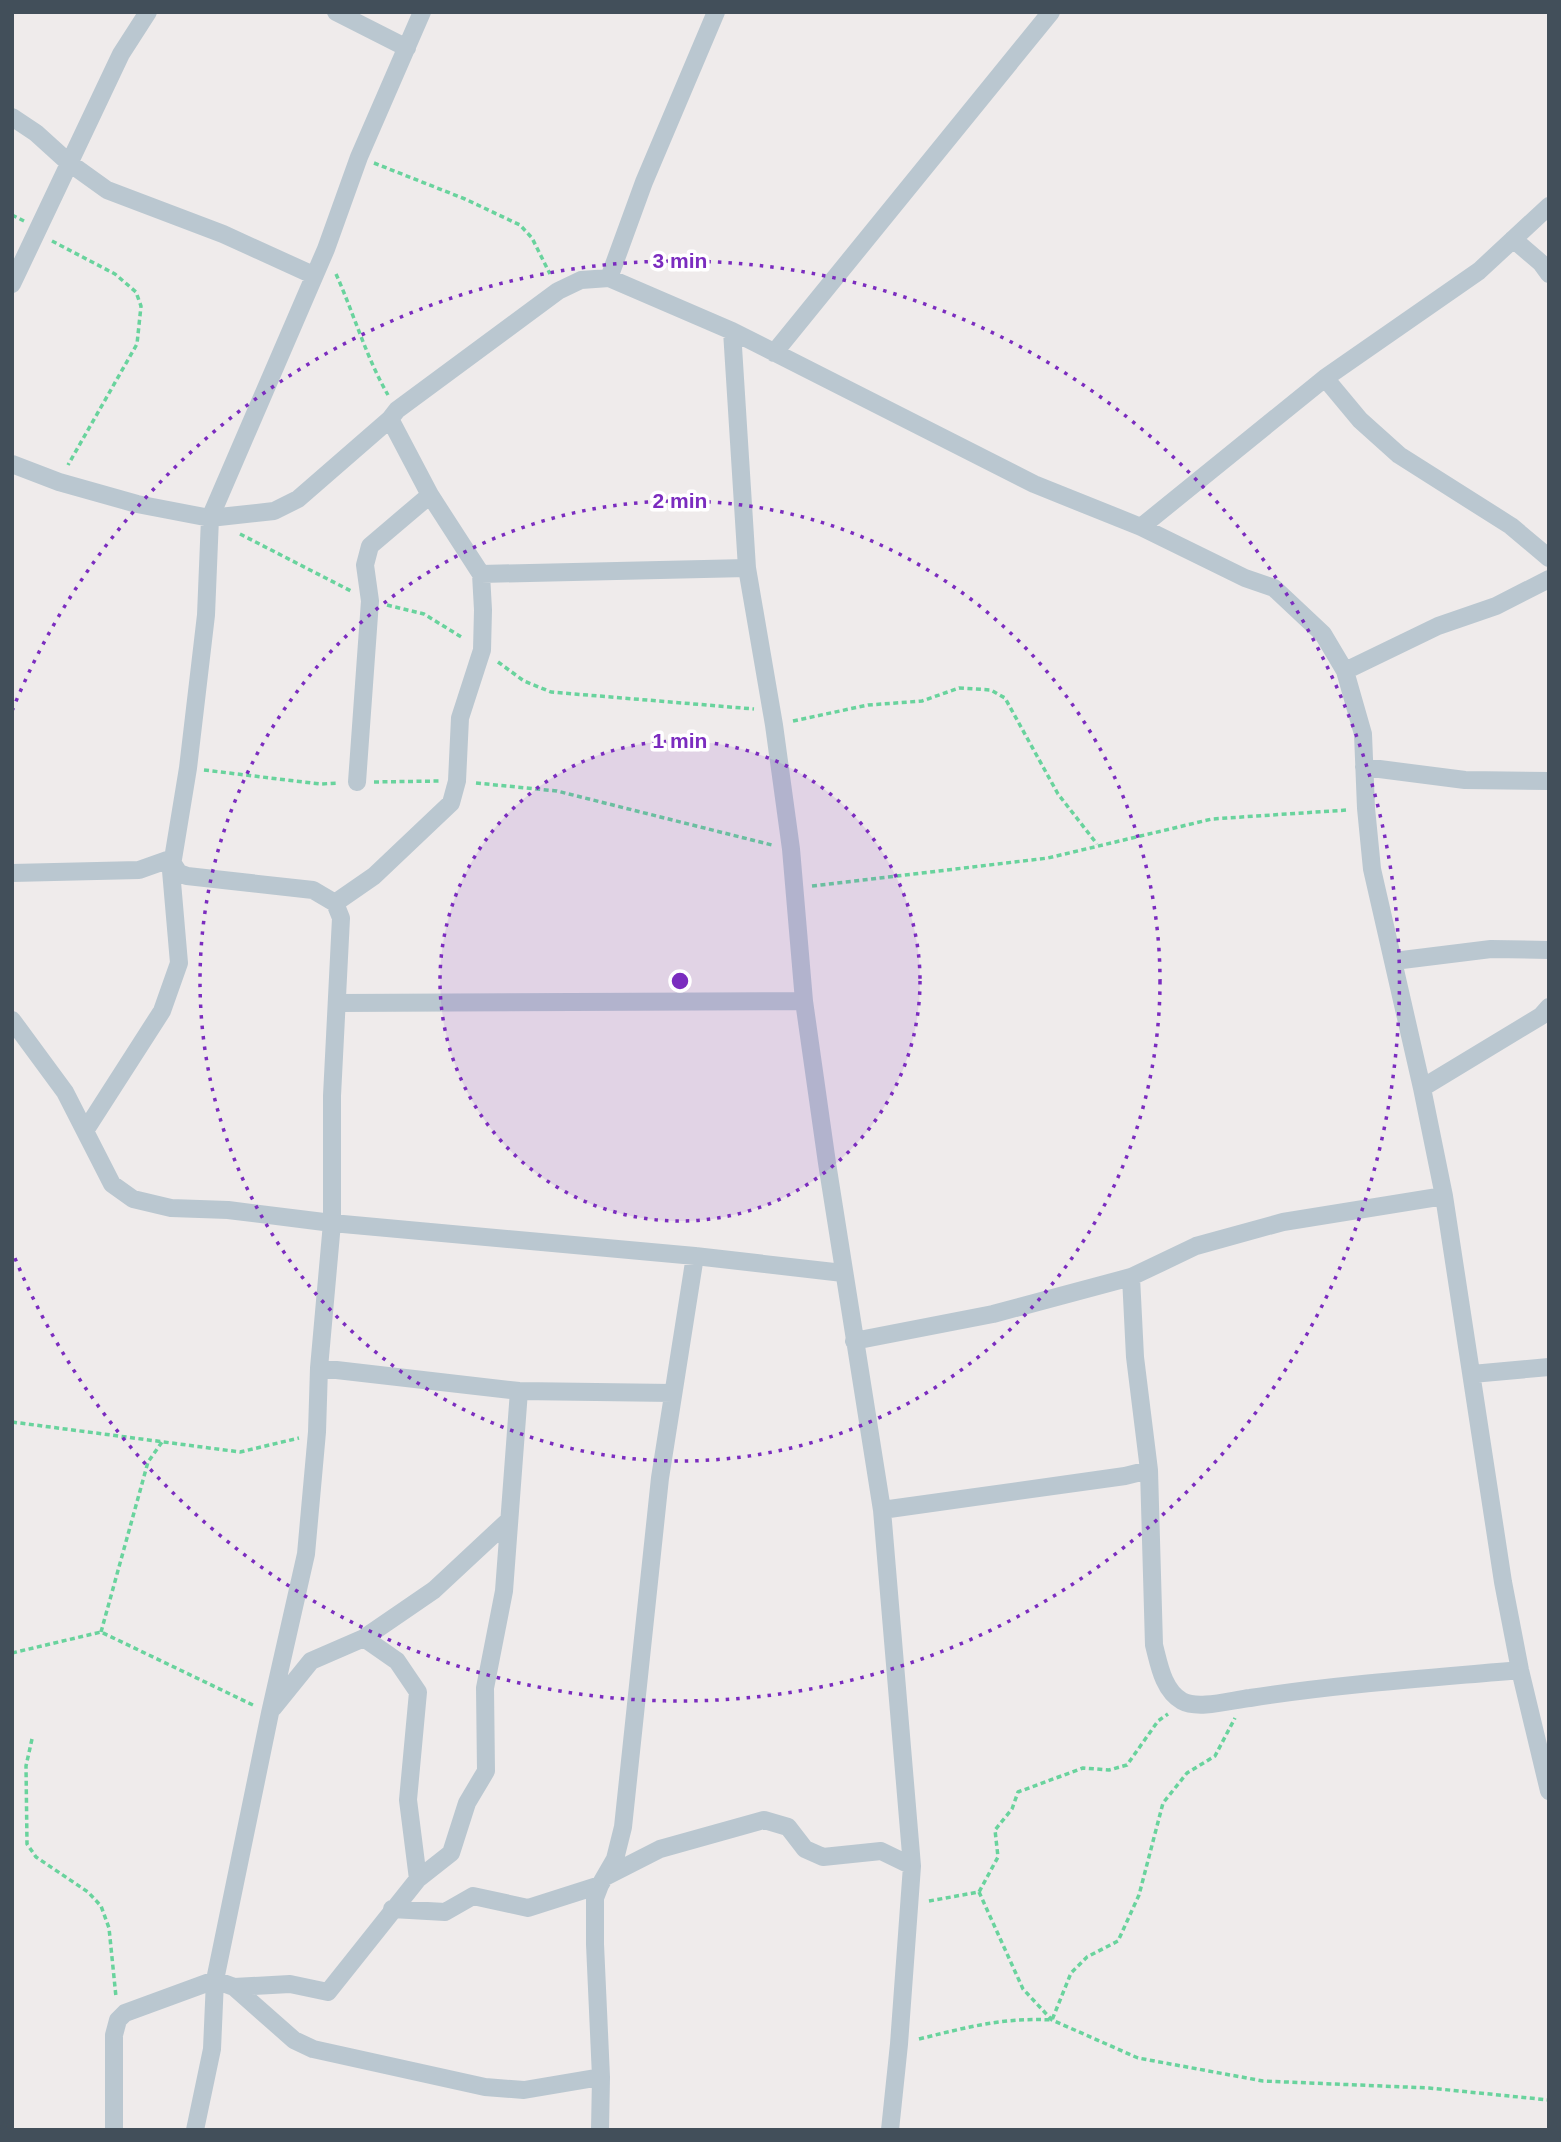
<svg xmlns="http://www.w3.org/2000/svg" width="1561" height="2142" viewBox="0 0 1561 2142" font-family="Helvetica,sans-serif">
	<rect width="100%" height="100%" fill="#efebeb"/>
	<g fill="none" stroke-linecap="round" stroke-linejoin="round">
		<path stroke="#69d39d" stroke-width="3.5" stroke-dasharray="5 3.5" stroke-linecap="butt" d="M374,163L465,199L520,225L532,238L550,274
			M12,215L24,221
			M52,241L115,274L136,292L141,306L137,344L68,465
			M336,274C354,314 366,357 388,395
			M240,534L351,591
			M387,605L424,614L463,638
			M498,662L524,681L551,692L754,709
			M793,721L868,705L922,701L959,688L991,690L1005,698L1058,794L1097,844
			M204,770L320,784L339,783
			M374,782L440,781
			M476,783L557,791L772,845
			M812,886L1048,858L1212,819L1347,810
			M12,1422L240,1452L299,1438
			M101,1632L148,1462L162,1442
			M12,1653L101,1632L255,1706
			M32,1739L26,1766L27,1844L36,1857L88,1892L101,1906L109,1928L116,1997
			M979,1892L1023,1989L1052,2020L1138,2058L1263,2081L1429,2088L1549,2100
			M929,1901L979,1892L998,1857L995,1830L1012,1809L1018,1792L1083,1768L1109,1770L1127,1765L1158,1721L1168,1714
			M919,2039C964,2028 1004,2017 1052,2020L1071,1973L1087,1957L1118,1941L1139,1895L1163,1803L1187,1773L1215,1756L1235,1718"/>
		<path stroke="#bac7d0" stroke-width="18" d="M336,12L407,48
			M12,117L36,133L68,162L107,190L223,234L313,275
			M1513,239L1541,263L1549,274
			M609,278L644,182L716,12
			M12,284L121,54L148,12
			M732,331L747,568L774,725L791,849L804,1001L827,1163L882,1510L912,1866L899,2044L890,2130
			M774,353L1051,12
			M1325,378L1360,420L1399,455L1511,526L1549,558
			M12,464L59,482L137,504L210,518L274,511L298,499L390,419L397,410L558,291L581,280L609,278L732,331L1034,484L1141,527L1245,578L1274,588L1323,634L1345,671L1363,734L1366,808L1372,869L1422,1088L1444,1196L1503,1582L1520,1670L1549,1791
			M1141,527L1325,378L1479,271L1549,206
			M481,574L747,568
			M1345,671L1438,626L1496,606L1549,579
			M1364,767L1465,780L1549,781
			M357,782L370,601L365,565L370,546L430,495
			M12,873L139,870L170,859L179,963L162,1011L85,1131
			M335,903L374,876L451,803L457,781L460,718L482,650L483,610L481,574L430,495L390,419
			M1394,961L1491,949L1549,950
			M338,1003L804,1001
			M12,1020L65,1092L112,1184L133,1199L171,1208L228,1210L332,1223L695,1256L843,1273
			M1422,1088L1541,1016L1549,1007
			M1131,1277L1135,1357L1149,1470L1154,1645C1159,1664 1163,1690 1182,1701C1198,1710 1232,1700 1250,1698C1340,1684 1430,1678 1520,1670
			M854,1341L993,1314L1131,1277L1196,1246L1283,1222L1444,1196
			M319,1368L519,1391L673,1393
			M1472,1374L1549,1367
			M882,1510L1125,1476L1149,1470
			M364,1638L397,1661L418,1692L408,1800L418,1879
			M273,1708L311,1661L364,1638L434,1590L508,1521
			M605,1877L660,1849L764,1820L788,1827L805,1849L823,1857L881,1851L912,1866
			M392,1909L445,1912L473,1896L528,1908L600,1885
			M234,1987L294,2040L313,2049L485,2087L524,2090L601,2077
			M114,2130V2035L118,2020L125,2013L215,1980L234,1987L290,1984L328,1992L418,1879L451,1853L467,1803L486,1771L485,1688L504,1591L519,1391
			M195,2130L212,2049L215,1980L270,1713L306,1554L317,1432L319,1368L332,1223V1096L341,918L335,903L313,890L187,876L179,873L170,859H173L188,768L206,615L210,518L326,249L359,157L422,12
			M600,2130L601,2077L595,1944V1898L600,1885L615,1859L623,1827L660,1478L695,1256"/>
	</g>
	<circle cx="680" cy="981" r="240" fill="#7b2cbf" fill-opacity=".12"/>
	<g fill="none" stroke="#7b2cbf" stroke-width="3.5" stroke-dasharray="3.5 7">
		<circle cx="680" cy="981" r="240"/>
		<circle cx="680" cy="981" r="480"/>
		<path d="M12 711A720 720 0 1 1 12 1251"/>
	</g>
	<circle cx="680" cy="981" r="10" fill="#7b2cbf" stroke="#fff" stroke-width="3.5"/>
	<g font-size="21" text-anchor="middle" font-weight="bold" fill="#7b2cbf" stroke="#fff" stroke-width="7" stroke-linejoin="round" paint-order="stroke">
		<text x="680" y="268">3 min</text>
		<text x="680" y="508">2 min</text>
		<text x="680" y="748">1 min</text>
	</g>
	<rect width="1561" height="2142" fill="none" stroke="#424f5a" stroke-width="28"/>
</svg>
